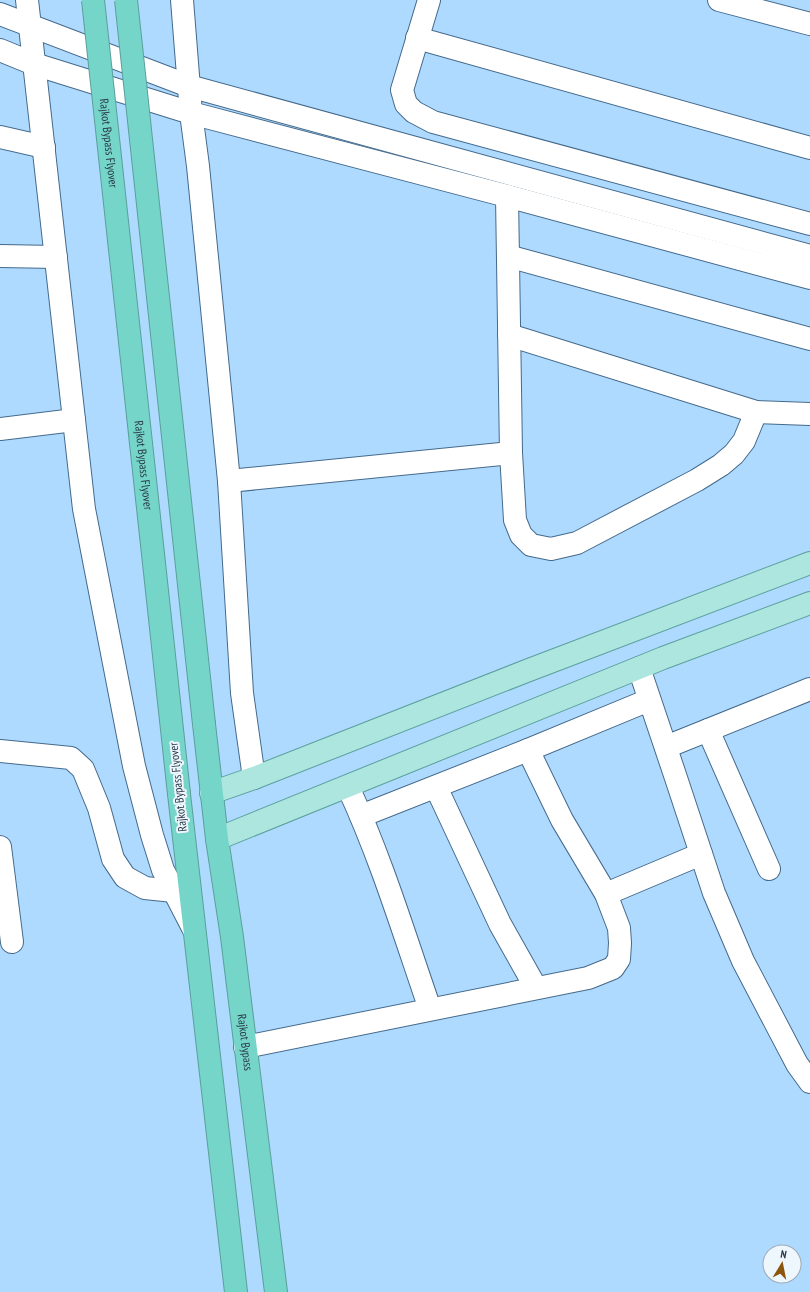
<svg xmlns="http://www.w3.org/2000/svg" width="810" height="1292" font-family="'PT Sans Narrow',sans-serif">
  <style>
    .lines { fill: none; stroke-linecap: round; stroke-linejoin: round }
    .minor-casing { stroke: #446a8b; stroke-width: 24 }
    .major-casing { stroke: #5a9f9c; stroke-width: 24 }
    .highway-casing { stroke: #5a9f9c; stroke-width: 24 }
    .minor { stroke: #fff; stroke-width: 22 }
    .major { stroke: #ace6df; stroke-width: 22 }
    .highway { stroke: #75d5c9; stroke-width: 22 }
    .highway-bridge-casing { stroke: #5a9f9c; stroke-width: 24; stroke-linecap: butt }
    .highway-bridge { stroke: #75d5c9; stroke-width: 22 }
    .labels { text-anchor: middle; stroke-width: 4; stroke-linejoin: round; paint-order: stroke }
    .street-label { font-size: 12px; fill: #293a48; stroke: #eef6fe }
  </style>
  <rect width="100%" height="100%" fill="#afdaff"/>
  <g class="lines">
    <defs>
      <g id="minor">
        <path d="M27 0 84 509 134 766 152 835 163 870 194 930"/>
        <path d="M182 0 191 113 198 166 229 481 242 693 254 778"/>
        <path d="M429 0 402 90 406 104 414 112 433 122 810 224"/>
        <path d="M719 0 810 24"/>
        <path d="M0 14 189 86 810 256"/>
        <path d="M417 38 810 148"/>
        <path d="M0 50 34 64 191 113 507 196 810 278"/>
        <path d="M0 137 44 147"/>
        <path d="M507 196 511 453 515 520 521 535 531 545 551 549 577 543 697 480 721 465 734 454 744 441 756 412"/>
        <path d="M0 256 56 257"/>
        <path d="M508 256 810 339"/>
        <path d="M509 335 756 412 810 414"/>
        <path d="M0 429 74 420"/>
        <path d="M229 481 511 453"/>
        <path d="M639 668 676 778 714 893 743 961 797 1064 810 1082"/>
        <path d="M708 730 769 869"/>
        <path d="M666 747 810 689"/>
        <path d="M0 751 71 758 83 769 99 808 113 859 125 877 145 888 174 891"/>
        <path d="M348 787C381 858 404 934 430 1009"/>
        <path d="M436 787 500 924 536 988"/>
        <path d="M361 816 528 750 649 700"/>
        <path d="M0 847 12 942"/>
        <path d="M606 894 701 854"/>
        <path d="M245 1047 588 978 613 968 619 959 620 943 619 928 606 894 562 820 528 750"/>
      </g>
      <g id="major">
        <path d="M211 793 254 778 529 670 810 563"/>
        <path d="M217 839 663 658 810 603"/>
      </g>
      <g id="highway">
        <path id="s1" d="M204 724 217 839 232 937 276 1292"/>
        <path d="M179 794 236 1292"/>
      </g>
    </defs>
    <!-- minor casing -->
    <use href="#minor" class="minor-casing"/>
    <!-- major casing -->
    <use href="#major" class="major-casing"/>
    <!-- highway casing -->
    <use href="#highway" class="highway-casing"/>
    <!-- minor -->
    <use href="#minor" class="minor"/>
    <!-- major -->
    <use href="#major" class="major"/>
    <!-- highway -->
    <use href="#highway" class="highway"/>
    <defs>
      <g id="highway-bridge">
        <path id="s2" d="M93 0 179 794"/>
        <path d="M126 0 204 724"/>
      </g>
    </defs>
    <!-- highway-bridge casing -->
    <use href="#highway-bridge" class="highway-bridge-casing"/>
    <!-- highway-bridge -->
    <use href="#highway-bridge" class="highway-bridge"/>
  </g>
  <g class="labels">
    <!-- street labels -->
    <g class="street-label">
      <text dy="4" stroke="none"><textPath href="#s2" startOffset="144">Rajkot Bypass Flyover</textPath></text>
      <text dy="4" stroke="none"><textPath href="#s2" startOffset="468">Rajkot Bypass Flyover</textPath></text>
      <text transform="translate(178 787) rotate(-96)" y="4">Rajkot Bypass Flyover</text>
      <text dy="4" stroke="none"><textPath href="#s1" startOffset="321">Rajkot Bypass</textPath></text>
    </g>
  </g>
  <!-- north arrow -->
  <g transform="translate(782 1264) rotate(10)"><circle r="19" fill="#eef6fe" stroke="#9fabb5"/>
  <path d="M0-3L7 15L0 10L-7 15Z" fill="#8e550d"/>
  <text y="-6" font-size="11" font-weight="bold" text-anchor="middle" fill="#293a48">N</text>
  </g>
</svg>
